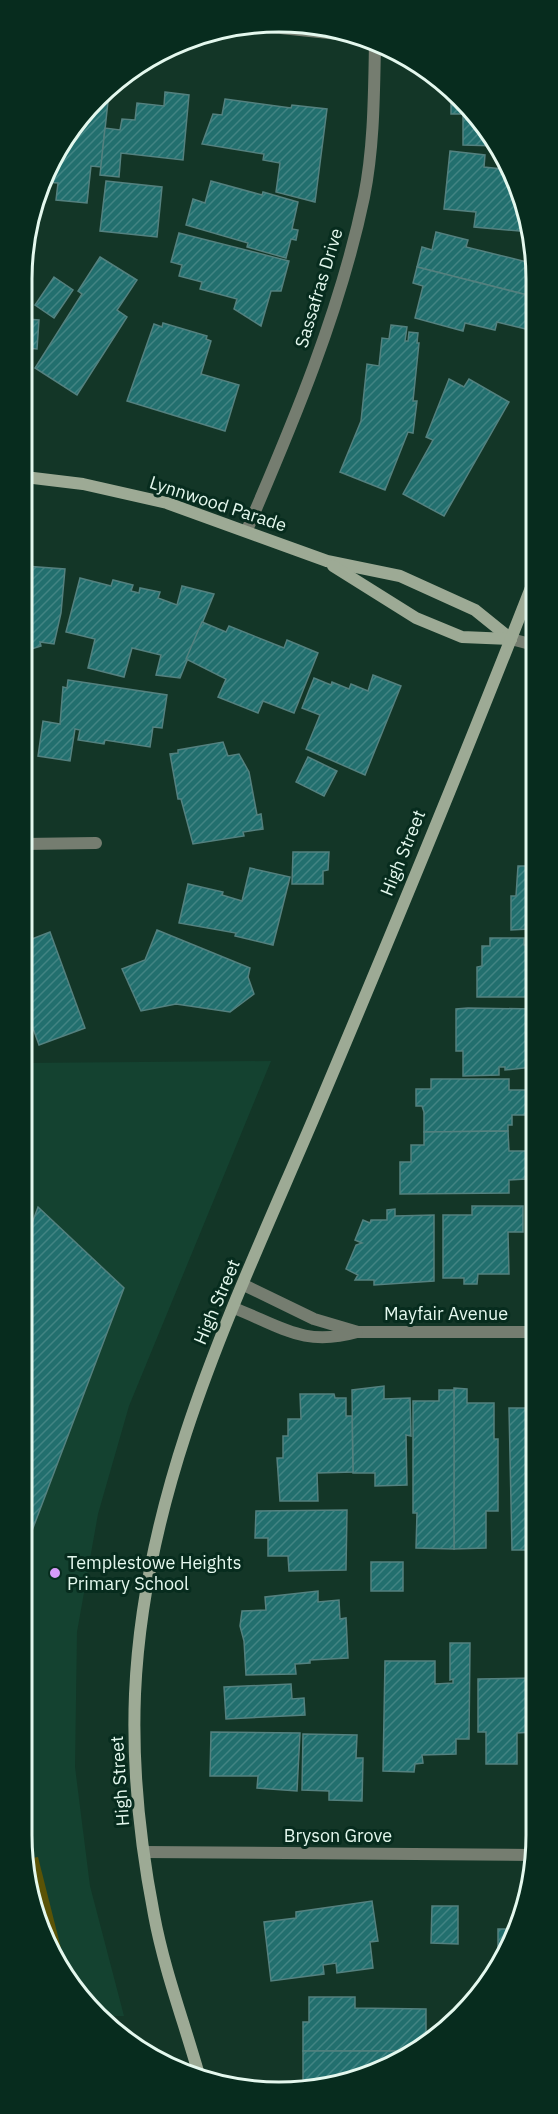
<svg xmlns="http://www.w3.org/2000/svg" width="558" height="2114" font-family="'IBM Plex Sans',sans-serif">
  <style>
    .built { fill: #144230 }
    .park { fill: #5a5306 }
    .building { fill: url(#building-hatch); stroke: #54817f; stroke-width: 1.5 }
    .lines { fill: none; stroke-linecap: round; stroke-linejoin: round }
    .street { stroke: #757d70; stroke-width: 12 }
    .secondary { stroke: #9daa95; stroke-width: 12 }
    .poi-dot { fill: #d79bf9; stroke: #072c1e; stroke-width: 2 }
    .labels { text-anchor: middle; stroke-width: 6; stroke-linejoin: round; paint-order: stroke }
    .street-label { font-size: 18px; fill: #e4f8ee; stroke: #072c1e }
    .poi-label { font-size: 18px; fill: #e4f8ee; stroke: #072c1e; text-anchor: start }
    .rim { fill: none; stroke: #e4f8ee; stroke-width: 3 }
  </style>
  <defs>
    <pattern id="building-hatch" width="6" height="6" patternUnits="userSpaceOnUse" patternTransform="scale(1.5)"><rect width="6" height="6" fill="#226f6e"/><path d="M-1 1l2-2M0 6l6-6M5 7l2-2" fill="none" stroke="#428483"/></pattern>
  </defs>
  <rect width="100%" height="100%" fill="#133627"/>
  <!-- built -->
  <path class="built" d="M271 1061 129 1406 98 1514 77 1632 75 1767 90 1886 124 2016H100L85 2005 41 1933 21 1835 23 1063Z"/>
  <!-- park -->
  <path class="park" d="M38 1857 67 1972 41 1933 26 1859Z"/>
  <!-- building -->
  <g class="building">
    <path d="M451 89 462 97 497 146 463 145V114H451Z"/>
    <path d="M109 92 101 167 91 166 87 203 56 200 58 183 45 182 64 136Z"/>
    <path d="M165 92 189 95 183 160 121 153 119 177 100 175 105 128 120 130 122 119 135 120 137 103 164 106Z"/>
    <path d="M225 99 291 108 292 105 327 109 315 202 276 192 280 163 263 160 264 154 202 144 213 114 222 115Z"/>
    <path d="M450 151 485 155 484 167 512 170 531 232 474 227 476 212 444 209Z"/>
    <path d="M106 181 162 187 157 237 100 231Z"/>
    <path d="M211 181 262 195 263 192 298 202 292 229 298 230 296 240 291 239 286 258 247 247 248 243 186 225 193 199 205 203Z"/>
    <path d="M436 232 468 240 466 247 535 264V297L417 267 422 247 432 250Z"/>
    <path d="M179 233 289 261 281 291H271L261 326 234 309 237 299 200 289 202 282 179 276 182 265 171 262Z"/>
    <path d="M100 257 137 280 117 310 127 317 77 395 35 368 82 294 78 291Z"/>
    <path d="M417 267 535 297 534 331 497 322 495 330 465 323 463 331 415 318 423 286 413 283Z"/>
    <path d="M54 277 73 290 54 318 35 305Z"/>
    <path d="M26 319 39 320 37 349 26 348Z"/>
    <path d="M163 323 207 336 206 339 211 341 201 374 239 385 225 431 127 401 154 324 162 327Z"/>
    <path d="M391 325 407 327 405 341H408L409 332 418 333 417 343H419L413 401H417L413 433 408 432 385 490 340 472 361 421 367 364 379 366 382 338 389 339Z"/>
    <path d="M449 379 464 387 469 379 509 402 444 516 403 494 433 440 426 437Z"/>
    <path d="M25 566 65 569 61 613 54 644 40 642 41 646 25 651Z"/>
    <path d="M80 578 111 586 113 580 133 585 131 591 139 593 140 588 160 592 158 598 177 605 182 586 214 594 180 678 156 675 161 655 132 648 124 677 88 668 95 639 66 632Z"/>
    <path d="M202 622 226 632 229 626 284 648 287 640 318 653 294 713 263 701 258 713 218 697 226 679 186 659Z"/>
    <path d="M373 675 401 686 365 775 306 749 320 715 302 708 314 678 331 685 332 682 349 689 351 684 368 691Z"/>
    <path d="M25 679 28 783H24Z"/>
    <path d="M68 680 167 695 162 728 153 727 150 747 105 740 104 744 78 740 80 730 75 729 70 761 38 756 43 721 60 724 63 687 67 688Z"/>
    <path d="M223 742 228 756 239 754 249 772 257 815 261 814 263 829 243 832 244 836 193 844 181 799H178L170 754 178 753V750Z"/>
    <path d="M308 757 337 771 324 796 296 782Z"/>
    <path d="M293 852H329L328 870 323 871V884H292Z"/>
    <path d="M518 866H534V933H529V929L511 930V896H516Z"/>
    <path d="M250 868 290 877 273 945 235 936 236 933 179 923 188 884 223 892 222 895 242 901Z"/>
    <path d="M157 930 250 968 248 977 254 994 230 1012 176 1004 141 1011 122 969 145 960Z"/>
    <path d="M50 932 85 1028 39 1045 24 1003V942Z"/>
    <path d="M490 938H524V945H534V997H477V967L482 966V946H490Z"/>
    <path d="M468 1008 534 1009 533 1067 505 1070V1067H499V1075L463 1076V1051H456V1009Z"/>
    <path d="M431 1079H509V1090H526V1115H512V1125H508V1131L424 1132V1112L422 1106H416V1089H431Z"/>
    <path d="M508 1131 509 1151H526V1179L509 1180V1193L400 1194V1162H411V1145H424V1132Z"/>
    <path d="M472 1206H523V1232H508L509 1274H478L477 1284H464V1278H443V1215H472Z"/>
    <path d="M38 1207 124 1288 22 1557 23 1248Z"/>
    <path d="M395 1209V1216L434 1215V1281L374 1285V1280H355L358 1275 346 1269 356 1245 362 1243 355 1240 363 1220 370 1223 371 1220H387V1210Z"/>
    <path d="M384 1386V1399L410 1398 411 1436 406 1435 407 1485 375 1486V1473H353L352 1390Z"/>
    <path d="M454 1388 467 1389V1403H494V1439H498V1511H486V1548L454 1549Z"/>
    <path d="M439 1390H454V1549L416 1548 417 1513H413V1401H439Z"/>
    <path d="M300 1394H334L335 1398H346V1416H352L353 1472 317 1473 318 1501H280L277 1458H283V1436H288V1419H301Z"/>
    <path d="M509 1408H533V1550H512Z"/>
    <path d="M347 1510 346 1570 289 1571 288 1556H268V1538H255L256 1511Z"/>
    <rect x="371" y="1562" width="32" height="29"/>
    <path d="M318 1591V1602L339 1600 340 1619 346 1618 348 1658 310 1660V1663L295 1664 296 1674 246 1675 244 1641 240 1626 242 1611 266 1610 265 1597Z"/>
    <path d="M450 1643H470L469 1739H456V1754L422 1755 423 1763 415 1764 414 1772 383 1771 385 1661H435V1684L453 1683V1679L450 1680Z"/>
    <path d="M532 1678V1732L517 1733V1764H486V1732H478V1679Z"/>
    <path d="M291 1684 292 1699 304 1698 305 1715 226 1719 224 1687Z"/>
    <path d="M211 1732 300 1733 297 1791 257 1788 258 1776H210Z"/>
    <path d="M303 1734 357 1735 356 1758H363L362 1801 329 1800V1791L302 1790Z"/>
    <path d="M372 1901 378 1941 370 1942 373 1968 337 1973 336 1963 323 1965 324 1974 271 1981 264 1922 296 1918V1912Z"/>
    <path d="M432 1906H458V1944L431 1943Z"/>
    <path d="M498 1929H516L503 1963H498Z"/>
    <path d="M309 1997H355V2008L426 2009V2045L412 2051H303V2022H309Z"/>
    <path d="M303 2051H412L346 2084 309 2088V2080H303Z"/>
  </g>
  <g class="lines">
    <!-- street -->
    <g class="street">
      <path d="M262 26 357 36"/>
      <path d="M247 530C293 423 340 312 364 197 374 147 374 94 375 43"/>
      <path d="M511 639 534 645"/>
      <path d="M24 844 96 843"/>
      <path d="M244 1285 314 1319 358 1332H533"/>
      <path d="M234 1308C282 1327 304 1347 357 1332"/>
      <path d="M144 1852 532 1855"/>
    </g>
    <!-- secondary -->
    <g class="secondary">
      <path d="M25 477 83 484 167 503 327 561 400 576 475 610 511 639"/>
      <path d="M333 566 416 618 462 637 511 639"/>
      <path d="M199 2075C184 2022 164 1969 154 1915 140 1843 132 1768 135 1694 144 1483 237 1299 318 1108 392 933 465 757 534 580"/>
    </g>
  </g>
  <!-- markers -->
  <circle class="poi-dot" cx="55" cy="1573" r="6"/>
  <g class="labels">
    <!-- street labels -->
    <g class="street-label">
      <text transform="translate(319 288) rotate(-73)" y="6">Sassafras Drive</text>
      <text transform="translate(218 504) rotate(18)" y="6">Lynnwood Parade</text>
      <text transform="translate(403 853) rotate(-68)" y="6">High Street</text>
      <text transform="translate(217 1302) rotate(-67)" y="6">High Street</text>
      <text x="446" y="1320">Mayfair Avenue</text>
      <text transform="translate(120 1781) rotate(-94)" y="6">High Street</text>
      <text x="338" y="1842">Bryson Grove</text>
    </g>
    <!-- poi labels -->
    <g class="poi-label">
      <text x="67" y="1569">Templestowe Heights<tspan x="67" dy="21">Primary School</tspan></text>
    </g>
  </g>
  <!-- crop -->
  <path d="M0 0H558V2114H0ZM279 32H279A247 247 0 0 1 526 279V1835A247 247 0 0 1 279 2082H279A247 247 0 0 1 32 1835V279A247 247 0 0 1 279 32Z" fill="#072c1e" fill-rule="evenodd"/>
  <path class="rim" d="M279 32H279A247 247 0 0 1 526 279V1835A247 247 0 0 1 279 2082H279A247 247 0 0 1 32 1835V279A247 247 0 0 1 279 32Z"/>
</svg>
